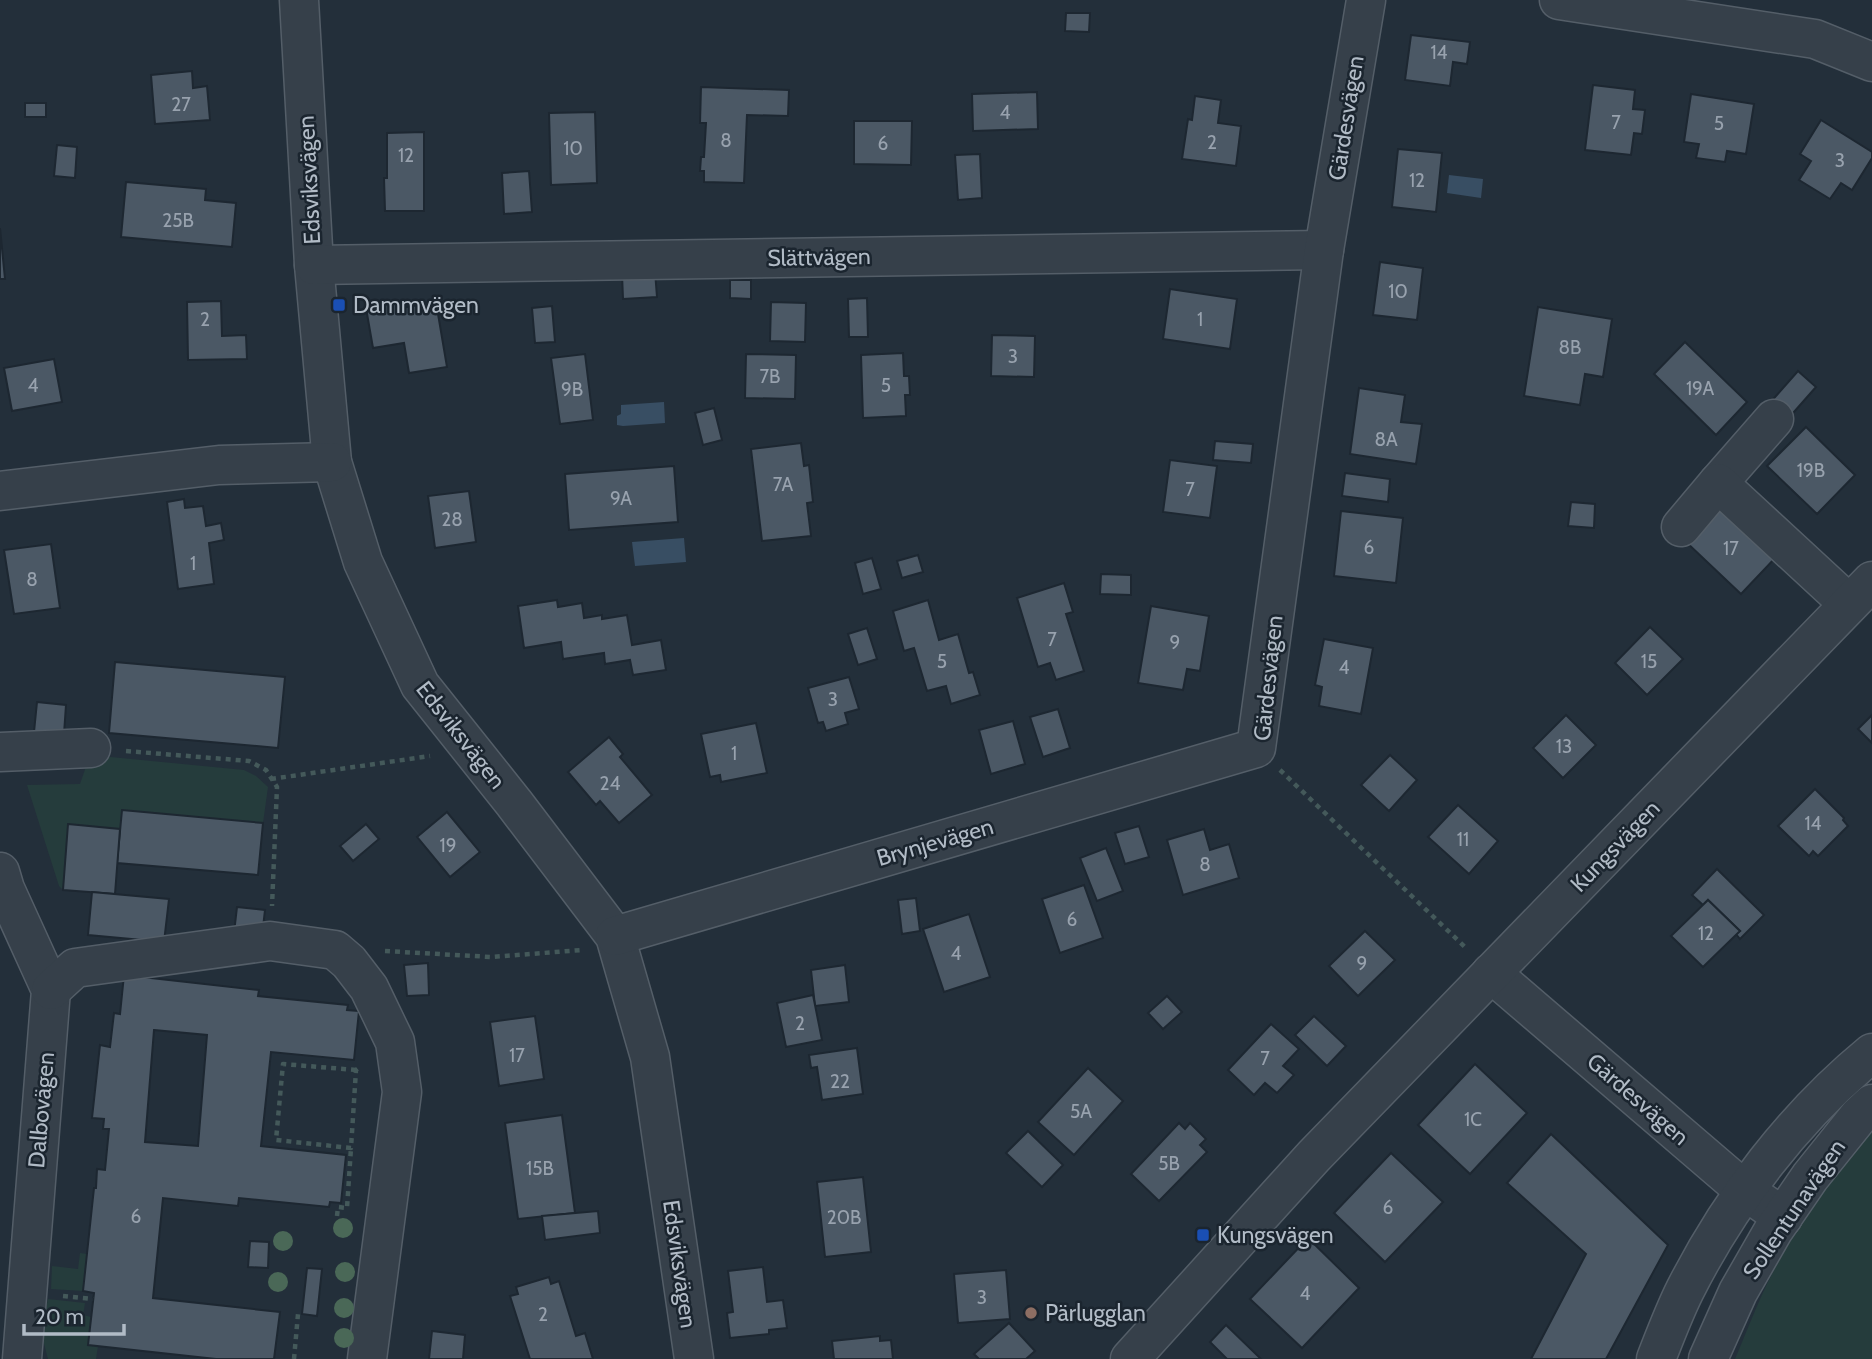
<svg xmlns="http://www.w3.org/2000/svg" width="1872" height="1359" font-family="Cabin,sans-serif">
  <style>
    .green { fill: #253c3c }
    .water { fill: #384e63 }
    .building { fill: #4b5865; stroke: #1d2731; stroke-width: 2; fill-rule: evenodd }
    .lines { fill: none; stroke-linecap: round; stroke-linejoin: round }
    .minor-casing { stroke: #545e68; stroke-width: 41 }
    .path { stroke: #44595a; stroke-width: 4.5; stroke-dasharray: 5 5; stroke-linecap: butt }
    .minor { stroke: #36404a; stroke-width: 38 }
    .tree { fill: #4a6857 }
    .transit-dot { fill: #1a4fb4; stroke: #1b252f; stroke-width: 2.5 }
    .education-dot { fill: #8d6e63; stroke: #1b252f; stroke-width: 2.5 }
    .labels { text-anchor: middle; stroke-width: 5; stroke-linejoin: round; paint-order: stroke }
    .number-label { font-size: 19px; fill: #98a2ae }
    .street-label { font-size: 23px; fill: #b1bbc6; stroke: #1b252f }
    .poi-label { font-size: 23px; fill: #b1bbc6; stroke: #1b252f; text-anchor: start }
  </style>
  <rect width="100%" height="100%" fill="#232f3a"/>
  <!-- green -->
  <g class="green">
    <path d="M90 755 244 770 256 776 268 787 263 823 122 810 120 829 68 825 63 890 59 886 27 785 80 784Z"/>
    <path d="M1872 1132V1359H1735C1747 1331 1758 1301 1772 1274 1799 1222 1831 1173 1872 1132Z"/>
    <path d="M80 1253 87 1254 83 1291 51 1289 52 1266 78 1269Z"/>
    <path d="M48 1299 85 1303 83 1315 91 1317 89 1345 98 1346 96 1359H48L41 1332Z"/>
  </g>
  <!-- water -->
  <g class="water">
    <path d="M1449 175 1483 179 1481 198 1447 193Z"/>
    <path d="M664 402 665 423 623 426 617 425V416L621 414V405Z"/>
    <path d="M684 538 686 562 635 566 632 542Z"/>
  </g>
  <!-- building -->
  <g class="building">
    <path d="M1066 13H1090L1089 32 1065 31Z"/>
    <path d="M1411 35 1470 42 1467 64 1453 62 1450 86 1405 80Z"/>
    <path d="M192 71 193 88 207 86 210 120 155 124 151 75Z"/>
    <path d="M1593 85 1635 90 1633 109 1645 110 1642 134 1634 133 1631 155 1585 150Z"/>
    <path d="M701 87 789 90 788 116 747 115 744 183 704 182V171H700L701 157H704L706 123H700Z"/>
    <path d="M1037 92 1038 129 973 131 972 94Z"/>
    <path d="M1691 94 1754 104 1746 154 1727 151 1725 162 1696 158 1699 144 1684 142Z"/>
    <path d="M1195 96 1221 100 1218 123 1241 126 1236 166 1182 159 1188 119 1192 120Z"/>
    <rect x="25" y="103" width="21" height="14"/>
    <path d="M595 112 597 183 551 185 549 113Z"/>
    <path d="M1821 120 1872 152V158L1852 190 1841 183 1830 199 1799 180 1811 161 1800 154Z"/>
    <path d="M854 121H912L911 165 854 164Z"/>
    <path d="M424 132V211H385L384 178H387V133Z"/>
    <path d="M57 145 77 147 75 178 54 176Z"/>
    <path d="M1398 149 1442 153 1436 212 1392 207Z"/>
    <path d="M980 154 982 198 958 200 955 155Z"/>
    <path d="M529 171 532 212 504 214 502 173Z"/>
    <path d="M126 182 206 189 205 200 236 203 232 247 121 237Z"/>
    <path d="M0 228 5 279H0Z"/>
    <path d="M1380 262 1423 268 1417 320 1373 315Z"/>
    <path d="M655 271 657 297 623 299 622 274Z"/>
    <path d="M730 280H751V299L730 298Z"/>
    <path d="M1170 289 1237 299 1230 349 1163 339Z"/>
    <path d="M867 298 868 337H849L848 299Z"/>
    <path d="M221 301 222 336 246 335 247 359 188 360 187 302Z"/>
    <path d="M400 302 401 308 436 302 447 367 409 373 404 343 373 348 366 308Z"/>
    <path d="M771 302 806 303 805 342 770 341Z"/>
    <path d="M552 306 555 342 535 343 532 308Z"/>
    <path d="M1538 307 1612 319 1603 377 1585 374 1580 405 1524 396Z"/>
    <path d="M992 335 1035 336 1034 377 991 376Z"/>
    <path d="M1685 342 1747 402 1716 435 1654 374Z"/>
    <path d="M903 353 904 376H909L910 395H905L906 416 863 418 861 355Z"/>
    <path d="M585 354 593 420 560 424 551 358Z"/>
    <path d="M746 354 796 355 795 399 745 398Z"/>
    <path d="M54 359 62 402 12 411 4 368Z"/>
    <path d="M1798 371 1816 387 1786 421 1768 405Z"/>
    <path d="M1359 388 1405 395 1401 422 1422 424 1416 464 1350 454Z"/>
    <path d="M714 408 722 440 703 445 695 413Z"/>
    <path d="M1806 427 1855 475 1817 514 1767 466Z"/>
    <path d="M1215 441 1253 444 1251 463 1213 460Z"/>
    <path d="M801 443 804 466 809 465 813 502 807 503 811 536 762 541 751 449Z"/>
    <path d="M1170 460 1217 466 1210 518 1163 512Z"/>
    <path d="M674 466 678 522 569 530 565 474Z"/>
    <path d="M1345 473 1390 479 1388 502 1342 496Z"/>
    <path d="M469 491 476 542 435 548 428 496Z"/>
    <path d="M184 499 185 508 203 506 206 526 221 523 224 540 209 543 214 584 178 589 167 502Z"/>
    <path d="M1571 502 1595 504 1594 528 1568 526Z"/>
    <path d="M1722 502 1778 555 1741 594 1685 541Z"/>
    <path d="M1341 511 1403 518 1396 583 1334 576Z"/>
    <path d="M51 544 60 608 14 614 4 550Z"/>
    <path d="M918 555 923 572 902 578 897 561Z"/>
    <path d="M872 558 881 589 863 594 855 563Z"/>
    <path d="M1101 574 1131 575V595L1100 594Z"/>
    <path d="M1064 583 1073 612 1066 614 1084 671 1056 680 1050 663 1038 667 1017 598Z"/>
    <path d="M557 600 558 607 582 603 584 618 602 615V619L627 615 632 645 661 640 666 670 633 675 630 660 605 664 604 653 563 659 561 642 524 648 518 606Z"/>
    <path d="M928 600 939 640 958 634 969 673 973 672 980 695 951 704 946 686 927 691 914 648 904 651 893 611Z"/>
    <path d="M1151 606 1209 616 1200 671 1187 669 1183 690 1138 683Z"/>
    <path d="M1650 627 1683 659 1647 695 1615 663Z"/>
    <path d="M867 628 877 659 858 665 848 634Z"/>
    <path d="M1324 639 1373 648 1361 714 1319 706 1322 687 1315 685Z"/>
    <path d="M115 662 285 677 278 748 109 733Z"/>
    <path d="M849 677 859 709 845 713 848 724 826 731 823 722 818 723 808 688Z"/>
    <path d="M37 702 66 705 64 734 34 732Z"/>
    <path d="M1058 709 1070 748 1043 757 1030 717Z"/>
    <path d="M1566 715 1596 745 1563 778 1533 748Z"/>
    <path d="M1872 715V743L1858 729Z"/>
    <path d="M1013 721 1025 764 991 774 979 730Z"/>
    <path d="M756 723 767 773 721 782 720 775 710 777 701 734Z"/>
    <path d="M609 737 623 754 620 757 652 795 619 823 600 801 596 805 568 772Z"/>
    <path d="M1390 755 1417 780 1389 811 1361 785Z"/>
    <path d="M1815 789 1844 818 1843 820 1848 826 1818 856 1813 851 1809 856 1778 826Z"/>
    <path d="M1458 805 1498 841 1469 874 1428 837Z"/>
    <path d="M122 810 263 823 258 875 117 863Z"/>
    <path d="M447 812 480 852 450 877 417 837Z"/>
    <path d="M68 824 120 829 115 894 63 890Z"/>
    <path d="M366 824 379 839 353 861 340 846Z"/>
    <path d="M1139 826 1149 857 1125 864 1115 833Z"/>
    <path d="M1204 829 1210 850 1229 844 1239 878 1183 895 1167 840Z"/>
    <path d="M1106 848 1123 891 1097 901 1080 858Z"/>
    <path d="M1717 869 1764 915 1740 939 1736 934 1740 931 1708 900 1703 905 1692 895Z"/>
    <path d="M1084 885 1103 938 1060 953 1042 899Z"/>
    <path d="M92 892 169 899 164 942 88 935Z"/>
    <path d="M916 898 920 931 902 934 898 900Z"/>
    <path d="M1708 900 1740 931 1703 967 1671 936Z"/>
    <path d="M237 907 265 910 262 936 234 933Z"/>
    <path d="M969 914 990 977 944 992 923 929Z"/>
    <path d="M1365 931 1395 960 1358 996 1329 966Z"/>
    <path d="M428 963 429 995 407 996 404 965Z"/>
    <path d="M845 965 849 1002 815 1006 811 970Z"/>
    <path d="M124 975 259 990 258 996 348 1005 347 1010 359 1011 354 1060 271 1052 261 1146 346 1155 341 1203 330 1202 329 1207 239 1198 238 1206 163 1198 153 1298 280 1312 274 1359H216L88 1345 94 1293 83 1291 94 1188H96L97 1169 105 1170 109 1129H103L104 1119 92 1118 100 1045 110 1047 114 1013 120 1014ZM154 1030 207 1035 198 1146 145 1142Z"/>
    <path d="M813 995 822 1040 786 1047 777 1003Z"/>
    <path d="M1167 996 1182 1012 1163 1029 1148 1013Z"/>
    <path d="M535 1016 544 1079 499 1086 490 1022Z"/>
    <path d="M1314 1016 1346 1046 1327 1066 1295 1035Z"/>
    <path d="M1271 1024 1299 1049 1283 1066 1294 1075 1277 1093 1265 1083 1254 1095 1228 1070Z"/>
    <path d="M857 1048 863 1094 822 1100 817 1067 811 1068 809 1055Z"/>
    <path d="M1475 1064 1527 1113 1470 1174 1418 1125Z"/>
    <path d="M1088 1068 1123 1101 1074 1155 1038 1122Z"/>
    <path d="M562 1115 575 1213 518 1219 505 1123Z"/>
    <path d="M1179 1123 1185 1129 1190 1123 1206 1139 1200 1145 1207 1152 1159 1201 1131 1174Z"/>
    <path d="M1028 1131 1063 1165 1042 1187 1006 1153Z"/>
    <path d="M1551 1134 1668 1245 1606 1359H1531L1586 1254 1507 1183Z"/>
    <path d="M1391 1153 1443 1202 1385 1262 1334 1213Z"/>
    <path d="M863 1177 871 1252 825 1257 817 1182Z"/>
    <path d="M598 1211 600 1233 545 1240 542 1216Z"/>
    <path d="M1308 1238 1359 1288 1302 1348 1250 1299Z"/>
    <path d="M250 1241 269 1242 268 1268 248 1267Z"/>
    <path d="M763 1267 767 1302 783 1300 787 1328 769 1330V1334L730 1338 727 1313 733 1312 728 1271Z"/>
    <path d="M307 1268 322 1269 317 1316 302 1314Z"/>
    <path d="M1006 1270 1010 1319 958 1323 954 1274Z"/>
    <path d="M549 1277 551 1284 559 1281 576 1336 585 1333 593 1359H530L510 1296 518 1294 516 1287Z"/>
    <path d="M1009 1323 1035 1351 1026 1359H979L974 1354Z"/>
    <path d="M1226 1325 1261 1359H1227L1210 1342Z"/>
    <path d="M432 1331 465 1335 463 1359H429Z"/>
    <path d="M880 1336V1341L891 1340 893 1359H834L832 1341Z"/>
  </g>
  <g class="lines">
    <defs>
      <g id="minor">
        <path d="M299 0 314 265 332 462 363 562 420 685 514 803 615 936 650 1057 694 1359"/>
        <path d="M1559 0 1815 39 1872 62"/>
        <path d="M314 265 1324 250"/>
        <path d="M1718 483 1774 419"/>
        <path d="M0 491 219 465 332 462"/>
        <path d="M1681 527 1718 483 1849 604"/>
        <path d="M0 752 91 748"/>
        <path d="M0 872 5 889 51 990 22 1359"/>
        <path d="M615 936 1256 748 1324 250 1366 0"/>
        <path d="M1491 973 1744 1190 1783 1217"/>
        <path d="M51 990 75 968 270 941 335 950 349 962 369 988 395 1042 402 1092 367 1359"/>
        <path d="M1130 1359 1314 1156 1872 581"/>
        <path d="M1656 1359C1665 1336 1674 1312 1685 1290 1730 1201 1794 1117 1872 1053"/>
        <path d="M1708 1359 1738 1292 1773 1231 1810 1177 1859 1116 1872 1104"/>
      </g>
    </defs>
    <!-- minor casing -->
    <use href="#minor" class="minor-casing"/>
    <!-- path -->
    <g class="path">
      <path d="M126 751 249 761 266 770 277 787 272 906"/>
      <path d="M1280 770 1466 948"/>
      <path d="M271 779 430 756"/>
      <path d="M385 951 491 957 582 950"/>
      <path d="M356 1070 283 1064 276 1140 351 1148 356 1070 361 1066"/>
      <path d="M337 1216 338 1207 347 1208 351 1148"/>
      <path d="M63 1296 93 1299"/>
      <path d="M294 1359 298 1314"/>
    </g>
    <!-- minor -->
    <use href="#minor" class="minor"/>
  </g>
  <!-- trees -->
  <g class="tree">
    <circle cx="343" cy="1228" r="10"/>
    <circle cx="283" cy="1241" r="10"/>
    <circle cx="345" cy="1272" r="10"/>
    <circle cx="278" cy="1282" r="10"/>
    <circle cx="344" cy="1308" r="10"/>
    <circle cx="344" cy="1338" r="10"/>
  </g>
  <!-- markers -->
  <g class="transit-dot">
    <rect x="332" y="298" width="14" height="14" rx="3.5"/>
    <rect x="1196" y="1228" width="14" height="14" rx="3.5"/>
  </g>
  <circle class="education-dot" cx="1031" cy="1313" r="7"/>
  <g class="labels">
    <!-- number labels -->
    <g class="number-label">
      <text x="1439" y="59">14</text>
      <text x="181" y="111">27</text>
      <text x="1005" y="119">4</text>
      <text x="1616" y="129">7</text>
      <text x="1719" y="130">5</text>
      <text x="726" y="147">8</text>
      <text x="1212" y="149">2</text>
      <text x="883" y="150">6</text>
      <text x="573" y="155">10</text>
      <text x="406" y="162">12</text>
      <text x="1840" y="167">3</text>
      <text x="1417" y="187">12</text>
      <text x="178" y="227">25B</text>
      <text x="1398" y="298">10</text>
      <text x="205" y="326">2</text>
      <text x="1200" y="326">1</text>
      <text x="1570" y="354">8B</text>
      <text x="1013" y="363">3</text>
      <text x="770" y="383">7B</text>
      <text x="33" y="392">4</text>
      <text x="886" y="392">5</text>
      <text x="1700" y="395">19A</text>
      <text x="572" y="396">9B</text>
      <text x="1386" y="446">8A</text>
      <text x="1811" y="477">19B</text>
      <text x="783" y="491">7A</text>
      <text x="1190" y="496">7</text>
      <text x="621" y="505">9A</text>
      <text x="452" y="526">28</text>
      <text x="1369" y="554">6</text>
      <text x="1731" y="555">17</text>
      <text x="193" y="570">1</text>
      <text x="32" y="586">8</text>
      <text x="1052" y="646">7</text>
      <text x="1175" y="649">9</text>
      <text x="942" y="668">5</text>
      <text x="1649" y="668">15</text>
      <text x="1344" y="674">4</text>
      <text x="833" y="706">3</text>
      <text x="1564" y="753">13</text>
      <text x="734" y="760">1</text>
      <text x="610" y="790">24</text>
      <text x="1813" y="830">14</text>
      <text x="1463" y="846">11</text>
      <text x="448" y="852">19</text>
      <text x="1205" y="871">8</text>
      <text x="1072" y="926">6</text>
      <text x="1706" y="940">12</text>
      <text x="956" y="960">4</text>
      <text x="1362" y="970">9</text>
      <text x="800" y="1030">2</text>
      <text x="517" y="1062">17</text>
      <text x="1265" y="1065">7</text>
      <text x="840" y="1088">22</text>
      <text x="1081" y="1118">5A</text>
      <text x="1473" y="1126">1C</text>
      <text x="1169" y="1170">5B</text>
      <text x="540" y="1175">15B</text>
      <text x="1388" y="1214">6</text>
      <text x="136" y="1223">6</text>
      <text x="844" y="1224">20B</text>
      <text x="1305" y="1300">4</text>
      <text x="982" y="1304">3</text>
      <text x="543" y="1321">2</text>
    </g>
    <!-- street labels -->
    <g class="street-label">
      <text transform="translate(1346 118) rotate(-81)" y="8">Gärdesvägen</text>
      <text transform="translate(309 180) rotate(-93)" y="8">Edsviksvägen</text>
      <text transform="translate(819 257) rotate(-1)" y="8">Slättvägen</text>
      <text transform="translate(1268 678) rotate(-84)" y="8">Gärdesvägen</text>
      <text transform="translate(461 735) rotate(52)" y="8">Edsviksvägen</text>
      <text transform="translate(935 842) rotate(-16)" y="8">Brynjevägen</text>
      <text transform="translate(1615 846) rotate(-46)" y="8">Kungsvägen</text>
      <text transform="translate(1638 1099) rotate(41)" y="8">Gärdesvägen</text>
      <text transform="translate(41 1110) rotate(-85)" y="8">Dalbovägen</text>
      <text transform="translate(1794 1209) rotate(-56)" y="8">Sollentunavägen</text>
      <text transform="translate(680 1264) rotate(82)" y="8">Edsviksvägen</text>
    </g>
    <!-- poi labels -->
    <g class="poi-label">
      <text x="353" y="313">Dammvägen</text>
      <text x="1217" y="1243">Kungsvägen</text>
      <text x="1045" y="1321">Pärlugglan</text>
    </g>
  </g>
  <!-- scale -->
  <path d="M24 1324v10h100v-10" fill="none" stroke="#b1bbc6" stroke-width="3.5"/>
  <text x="35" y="1324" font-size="21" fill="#b1bbc6" stroke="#1b252f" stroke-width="5" paint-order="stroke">20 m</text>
</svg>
